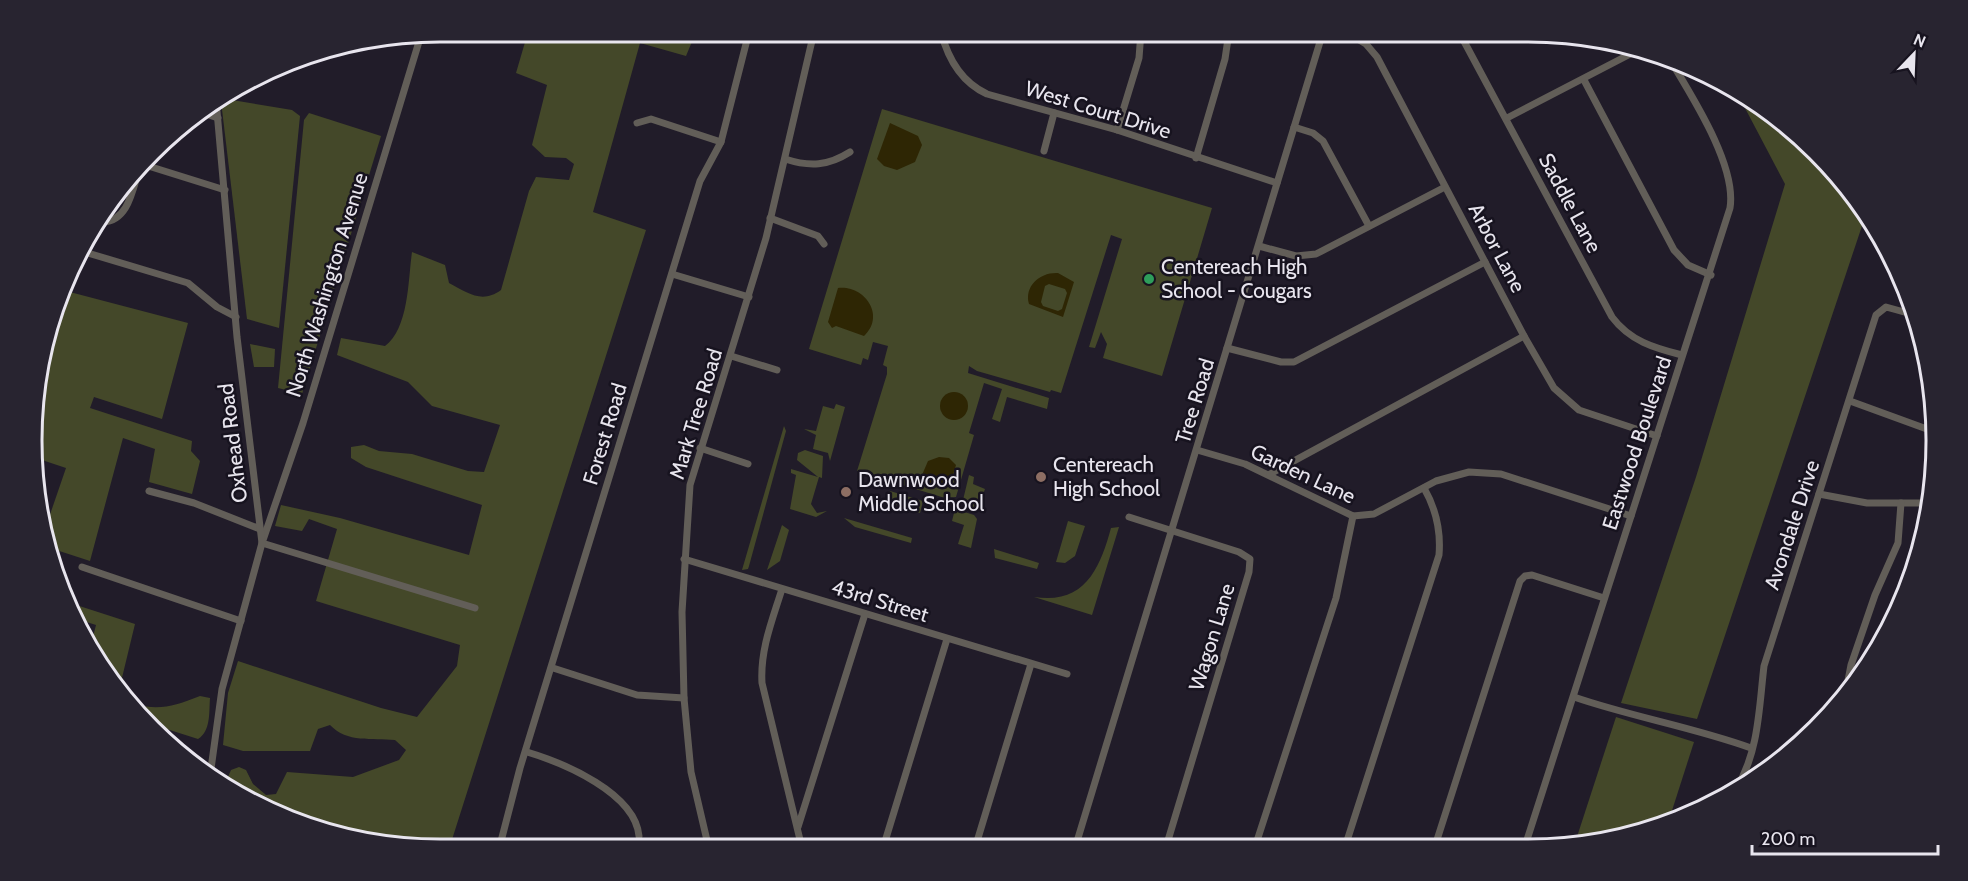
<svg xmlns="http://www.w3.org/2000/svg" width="1968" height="881" font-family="Cabin,sans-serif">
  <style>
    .green { fill: #444829 }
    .sand { fill: #2e2604; fill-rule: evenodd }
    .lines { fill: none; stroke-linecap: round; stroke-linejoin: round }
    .minor { stroke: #625e58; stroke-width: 7 }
    .leisure-dot { fill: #2e9e5b; stroke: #17131f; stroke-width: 2 }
    .education-dot { fill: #8d6e63; stroke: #17131f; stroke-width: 2 }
    .labels { text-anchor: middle; stroke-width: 5; stroke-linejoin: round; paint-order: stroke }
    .street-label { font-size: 21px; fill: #e8e5ee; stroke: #17131f }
    .poi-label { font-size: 21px; fill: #e8e5ee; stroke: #17131f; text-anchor: start }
    .rim { fill: none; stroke: #e8e5ee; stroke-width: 3 }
  </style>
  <rect width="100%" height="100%" fill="#211c29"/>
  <!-- green -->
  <g class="green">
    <path d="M528 32H563L578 37 581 32H696L686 56 640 43 593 212 646 230 449 849 309 828 236 795 224 786 231 770 239 767 246 770 253 784 266 795 276 794 287 772 353 777 399 760 406 750 395 740C372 738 347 743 330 725L318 729 310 751H243L223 745 228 693 238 661 381 708 417 717 457 666 460 645 316 601 337 529 309 519 302 531 275 526 281 505 340 518 469 555 482 505 366 467 351 458V447L364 445 379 451 412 454 468 471 484 472 500 425 432 406 408 382 337 355 341 338 385 346C409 328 408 280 412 252L445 265 449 283C468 293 482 304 501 290L529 191 536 177 569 180 574 164 566 158 545 157 532 145 547 85 516 73Z"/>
    <path d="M1735 89C1787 126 1832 160 1866 214L1697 719 1621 703 1696 477 1785 184Z"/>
    <path d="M226 99 292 110 300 116 279 328 247 319 221 101Z"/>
    <path d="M882 109 1212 208 1162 376 1103 358 1107 344 1101 332 1095 348 1089 347 1122 239 1111 235 1061 393 1051 390 1050 392 977 371 969 366 968 373 1049 398 1047 409 1007 397 1000 422 992 419 1002 389 984 383 969 433 974 435 956 497 945 498 857 471 887 374V367L883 365 888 346 873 342 868 360 863 358 861 365 809 349Z"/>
    <path d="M309 113 381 136 302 394 278 388 304 120Z"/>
    <path d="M66 291 188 323 162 419 94 397 90 408 192 441 191 451 200 461 192 494 149 482 155 449 123 438 90 561 47 547 44 532 66 468 36 458 39 361Z"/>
    <path d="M250 344 275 349 274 367H254Z"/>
    <path d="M836 404 845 407 830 461 828 453 813 449 816 435 804 429 816 431 823 406 834 409Z"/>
    <path d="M784 426 786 431 749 566 748 569 742 570Z"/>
    <path d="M805 450 823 456 822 478 819 477 811 504 817 513 827 511 816 517 790 509 796 475 791 473V469L818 477 797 460 798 453Z"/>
    <path d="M969 475 974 477 973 484 985 489 978 509 967 506 963 500Z"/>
    <path d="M890 491 923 501 920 513 887 502Z"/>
    <path d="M955 509 974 515 977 519 971 548 958 544 964 525 952 521Z"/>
    <path d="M844 518 912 538 911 543 855 527Z"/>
    <path d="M1068 521 1085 526 1075 556 1065 563 1056 562Z"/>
    <path d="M782 525 789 530 780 561 767 570Z"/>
    <path d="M1119 527 1092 615 1034 597C1085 605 1100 568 1111 528Z"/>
    <path d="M994 549 1039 563 1037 569 995 558Z"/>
    <path d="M67 602 135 624 120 686 90 649 96 625 74 618Z"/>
    <path d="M200 696 210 698C209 712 211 731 198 739L151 724 135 705C163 710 174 706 200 696Z"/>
    <path d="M1616 717 1694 742 1668 823 1574 846Z"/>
  </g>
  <!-- sand -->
  <g class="sand">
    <path d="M890 123 918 136 922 145 915 162 897 170 884 166 877 159Z"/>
    <path d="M1058 273 1074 282 1063 317 1029 304C1024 286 1040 272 1058 273ZM1049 284 1065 289 1067 293 1062 309 1058 311 1043 306 1041 302 1045 286Z"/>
    <path d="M838 288C865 285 886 316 864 336L836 326 832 328 828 322Z"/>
    <circle cx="954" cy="406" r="14"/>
    <path d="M939 457 949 458 956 465 951 482 946 489 928 482 922 475 928 461Z"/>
  </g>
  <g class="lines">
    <!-- minor -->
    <g class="minor">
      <path d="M941 32C948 59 961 82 987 94L1117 130 1277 183"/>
      <path d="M1346 32 1366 44 1377 57 1524 336 1554 388 1579 410 1657 436"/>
      <path d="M1459 32 1612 317C1630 341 1654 348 1682 355"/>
      <path d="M421 35 303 423 262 543 475 608"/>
      <path d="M1584 80 1674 250 1688 265 1711 275"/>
      <path d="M200 112 218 118"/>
      <path d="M1507 118 1638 50"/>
      <path d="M637 123 651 119 721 142"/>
      <path d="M1294 127 1313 133 1323 141 1369 226"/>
      <path d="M1117 130 1139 58 1141 32"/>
      <path d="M1044 151 1054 113"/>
      <path d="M1196 158 1225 59 1229 32"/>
      <path d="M785 159C810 167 828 166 850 152"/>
      <path d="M145 165 225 190"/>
      <path d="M770 218 818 236 824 244"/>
      <path d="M103 222C127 221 132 193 138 173"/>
      <path d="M1259 246 1296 256 1316 254 1445 187"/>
      <path d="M81 251 188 283 217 307 236 317"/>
      <path d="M672 274 749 297"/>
      <path d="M1227 348 1281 362H1294L1485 262"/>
      <path d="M731 356 777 370"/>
      <path d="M1850 401 1935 432"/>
      <path d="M700 448 748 464"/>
      <path d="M1197 450 1245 464 1353 516 1374 514 1436 481 1469 472 1501 474 1631 516"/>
      <path d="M1270 474 1524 336"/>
      <path d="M149 491 194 503 260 529"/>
      <path d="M1819 494 1867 503H1931"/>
      <path d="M1129 517 1239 552 1250 559 1249 572 1166 847"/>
      <path d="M684 559 1067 674"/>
      <path d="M82 567 241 621"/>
      <path d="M782 589C772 621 760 650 762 683L802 848"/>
      <path d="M553 668 637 695 684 698"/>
      <path d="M1845 696 1851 665 1875 595 1898 543 1901 503"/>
      <path d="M1574 697C1632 717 1693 727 1751 748"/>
      <path d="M527 752C564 763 635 793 639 836"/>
      <path d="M210 776 222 689 262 543 237 337 216 100"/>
      <path d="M1736 789C1759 752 1759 707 1764 666L1876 315 1886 307 1915 315"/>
      <path d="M798 827 865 614"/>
      <path d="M1435 846 1520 581 1525 576 1532 575 1604 598"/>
      <path d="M1525 846 1730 208C1737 165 1691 95 1669 58"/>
      <path d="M1255 847 1336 598 1353 516"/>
      <path d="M1345 847 1439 555C1441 531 1436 509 1424 488"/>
      <path d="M883 848 947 639"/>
      <path d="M975 848 1031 664"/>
      <path d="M1075 848 1323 32"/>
      <path d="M499 849 520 768 700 181 721 142 749 32"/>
      <path d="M709 849 691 772 684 698 682 612 690 485 766 238 814 32"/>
    </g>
  </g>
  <!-- markers -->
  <circle class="leisure-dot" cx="1149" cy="279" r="6"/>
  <g class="education-dot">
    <circle cx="1041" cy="477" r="6"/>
    <circle cx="846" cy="492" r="6"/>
  </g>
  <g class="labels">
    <!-- street labels -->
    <g class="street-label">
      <text transform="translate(1098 110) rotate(17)" y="7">West Court Drive</text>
      <text transform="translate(1570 203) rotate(62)" y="7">Saddle Lane</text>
      <text transform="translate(1497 248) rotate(62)" y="7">Arbor Lane</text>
      <text transform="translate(327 285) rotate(-73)" y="7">North Washington Avenue</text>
      <text transform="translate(1195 401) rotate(-73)" y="7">Tree Road</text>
      <text transform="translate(696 414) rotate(-73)" y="7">Mark Tree Road</text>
      <text transform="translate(605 434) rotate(-73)" y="7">Forest Road</text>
      <text transform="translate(233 443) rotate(-97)" y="7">Oxhead Road</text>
      <text transform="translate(1637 443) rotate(-72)" y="7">Eastwood Boulevard</text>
      <text transform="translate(1303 474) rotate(25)" y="7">Garden Lane</text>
      <text transform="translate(1792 525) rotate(-72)" y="7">Avondale Drive</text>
      <text transform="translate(880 601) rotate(17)" y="7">43rd Street</text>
      <text transform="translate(1212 637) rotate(-73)" y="7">Wagon Lane</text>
    </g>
    <!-- poi labels -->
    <g class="poi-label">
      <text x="1161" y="274">Centereach High<tspan x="1161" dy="24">School - Cougars</tspan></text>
      <text x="1053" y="472">Centereach<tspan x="1053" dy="24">High School</tspan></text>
      <text x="858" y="487">Dawnwood<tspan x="858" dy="24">Middle School</tspan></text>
    </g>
  </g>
  <!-- crop -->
  <path d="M0 0H1968V881H0ZM440 42H1528A398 398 0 0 1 1926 440V441A398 398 0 0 1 1528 839H440A398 398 0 0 1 42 441V440A398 398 0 0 1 440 42Z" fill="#282430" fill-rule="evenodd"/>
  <path class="rim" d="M440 42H1528A398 398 0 0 1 1926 440V441A398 398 0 0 1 1528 839H440A398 398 0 0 1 42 441V440A398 398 0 0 1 440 42Z"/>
  <!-- north arrow -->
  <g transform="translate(1914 54) rotate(23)" stroke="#17131f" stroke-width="4.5" paint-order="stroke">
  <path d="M0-4.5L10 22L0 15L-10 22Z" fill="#e8e5ee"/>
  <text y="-9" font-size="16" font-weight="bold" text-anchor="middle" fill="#e8e5ee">N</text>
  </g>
  <!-- scale -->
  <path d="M1752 845v9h186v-9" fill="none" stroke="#e8e5ee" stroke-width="3"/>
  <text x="1761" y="845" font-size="18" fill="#e8e5ee" stroke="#17131f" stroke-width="4.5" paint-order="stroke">200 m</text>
</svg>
